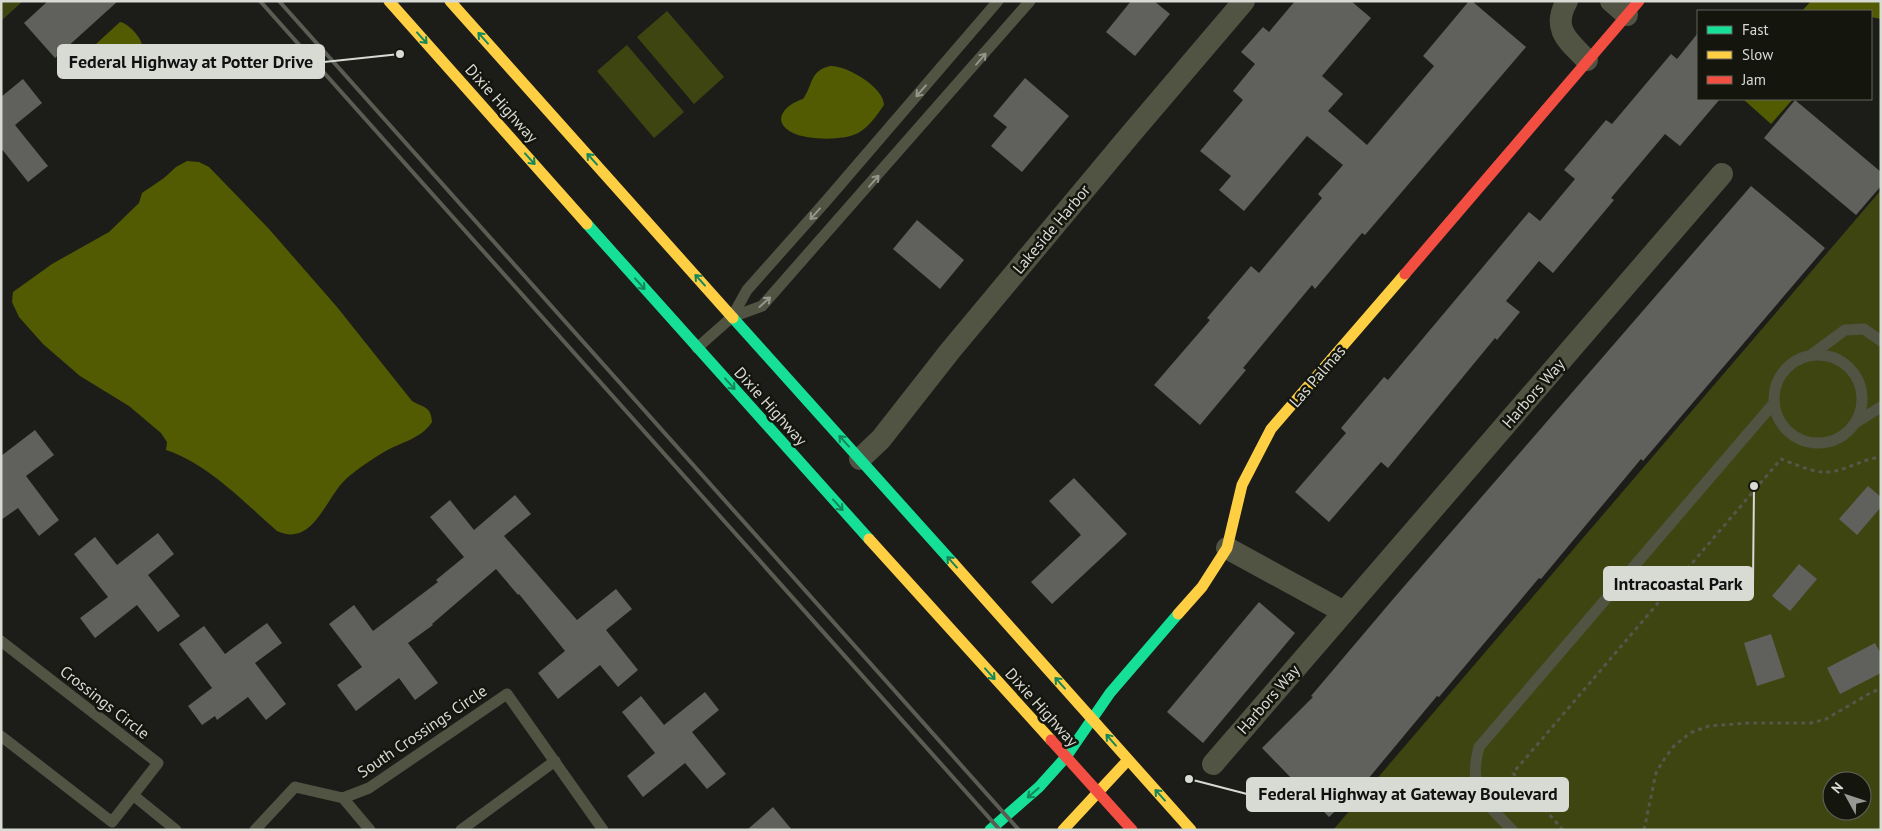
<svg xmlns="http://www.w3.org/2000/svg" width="1882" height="831" font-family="'PT Sans',sans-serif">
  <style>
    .green { fill: #3f4511; fill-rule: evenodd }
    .water { fill: #525b02 }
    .building { fill: #60615d }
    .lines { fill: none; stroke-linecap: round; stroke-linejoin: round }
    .path { stroke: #55574b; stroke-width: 3; stroke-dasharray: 4 4; stroke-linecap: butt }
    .lane { stroke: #515343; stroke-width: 11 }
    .street { stroke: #515343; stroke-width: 22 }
    .fast { stroke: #16e098; stroke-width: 11 }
    .slow { stroke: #ffcf43; stroke-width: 11 }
    .jam { stroke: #f24e42; stroke-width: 11 }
    .rail { stroke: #5b5d52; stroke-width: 4 }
    .oneway { stroke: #15855a }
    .oneway2 { stroke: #94968c }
    .labels { text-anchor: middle; stroke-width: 5; stroke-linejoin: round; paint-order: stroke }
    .street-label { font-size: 16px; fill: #d8dad4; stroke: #14160e }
    .leader { fill: none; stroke: #d8dad4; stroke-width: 2 }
    .callout-dot { fill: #d8dad4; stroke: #14160e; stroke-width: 2 }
    .callout { fill: #d8dad4; stroke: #d8dad4; stroke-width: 2 }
    .callout-label { font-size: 18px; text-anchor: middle; font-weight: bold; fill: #111 }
  </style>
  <rect width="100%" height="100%" fill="#1c1d19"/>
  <!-- green -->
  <g class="green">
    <path d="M1 1H23L1 21Z"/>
    <path d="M667 11 724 77 694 104 637 37Z"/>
    <path d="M627 45 684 112 654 138 597 71Z"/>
    <path d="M1881 190V830H1333ZM1832 781H1862V811H1832Z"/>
  </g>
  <!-- water -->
  <g class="water">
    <path d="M1811 1H1881V19L1871 17V11H1802Z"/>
    <path d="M120 22C128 23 142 38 142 46L107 78 102 79 84 60V55Z"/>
    <path d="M830 66C846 65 884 87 884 105 877 115 869 127 858 133 844 141 807 140 793 133 769 121 786 104 803 99 813 86 809 71 830 66Z"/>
    <path d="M1743 99H1793L1771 124Z"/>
    <path d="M187 161 199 162 209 167 269 229 337 307 412 401C424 408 431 406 432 422 421 439 401 442 384 452 372 459 356 470 346 479 326 497 313 548 277 531 245 503 207 463 166 450L167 442 161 433 129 406 80 376 43 344 19 317 12 302 13 292 52 264 109 232 139 203 142 193 164 178 176 167Z"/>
  </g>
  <!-- building -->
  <g class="building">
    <path d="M48 1H118L55 58 24 23Z"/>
    <path d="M1131 1H1154L1170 14 1135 56 1106 32Z"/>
    <path d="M1295 1H1351L1371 18 1322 76 1343 94 1328 111 1367 145 1434 66 1423 56 1469 1H1472L1526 47 1365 235 1362 233 1315 289 1312 285 1243 368 1246 370 1200 425 1154 385 1210 320 1207 318 1251 266 1259 273 1322 198 1318 194 1343 165 1307 136 1244 211 1219 190 1231 176 1200 151 1243 100 1233 91 1255 64 1241 52 1263 27 1269 32Z"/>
    <path d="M1698 33V99H1720L1680 146 1665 134 1611 198 1614 200 1553 273 1539 261 1506 301 1520 312 1497 340 1495 338 1388 468 1381 462 1329 522 1295 492 1346 433 1341 428 1384 377 1388 380 1529 212 1540 221 1575 179 1564 170 1606 120 1612 124 1671 54 1677 59Z"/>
    <path d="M1025 78 1069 116 1022 172 991 146 1007 127 993 116Z"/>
    <path d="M23 79 42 103 15 125 48 166 28 182 1 148V97Z"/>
    <path d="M1795 100 1881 172V186L1856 215 1764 138Z"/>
    <path d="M1751 186 1825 248 1643 461 1641 459 1541 579 1539 578 1439 697 1437 696 1363 785 1329 817 1262 748 1313 697 1311 696 1394 598Z"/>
    <path d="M917 220 964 260 940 289 893 249Z"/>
    <path d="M35 430 54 455 26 476 59 520 39 536 18 508 1 520V456Z"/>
    <path d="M1074 478 1127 534 1052 604 1031 582 1081 535 1049 501Z"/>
    <path d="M1868 486 1881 497V507L1857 535 1839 519Z"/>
    <path d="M515 495 531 514 504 536 577 620 616 589 632 609 606 630 638 670 618 687 600 665 558 699 538 673 565 651 519 594 518 595 496 569 432 624 433 625 408 643 438 683 415 700 399 678 356 711 337 685 362 667 329 624 354 605 373 631 438 582 436 580 464 557 430 517 450 500 474 530Z"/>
    <path d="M158 533 174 554 148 575 180 616 158 632 137 605 95 638 80 618 108 597 74 554 95 537 117 565Z"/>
    <path d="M1799 564 1817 579 1790 611 1772 596Z"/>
    <path d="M1259 602 1295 633 1203 743 1167 712Z"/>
    <path d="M267 623 282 643 255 663 286 704 266 720 248 697 217 720 215 716 202 725 188 706 212 688 179 644 204 626 225 654Z"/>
    <path d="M1771 634 1785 677 1757 686 1744 643Z"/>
    <path d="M1875 643 1881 654V673L1840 694 1827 668Z"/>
    <path d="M705 692 719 710 692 732 726 774 707 789 685 763 643 797 627 776 655 753 622 712 641 696 664 725Z"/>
    <path d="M773 807 792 830H747Z"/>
  </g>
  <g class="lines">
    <!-- path -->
    <g class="path">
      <path d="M1563 830 1513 773 1781 459C1792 463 1812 472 1823 472 1843 473 1861 459 1881 457"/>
      <path d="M1644 830 1656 773 1665 758 1674 746 1690 733 1709 726 1748 723H1811L1826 719 1872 692 1881 689"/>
    </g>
    <!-- lane -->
    <g class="lane">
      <path d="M732 317 747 290 827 200 998 1"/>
      <path d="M697 348 732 317 762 306 1030 1"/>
      <path d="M1811 355 1845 330 1864 329 1881 341"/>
      <circle cx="1818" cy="399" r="44"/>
      <path d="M1855 423 1881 407"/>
      <path d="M1 641 158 763 112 822 1 736"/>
      <path d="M133 795 176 830"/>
      <path d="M343 798 370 830"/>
      <path d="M255 830 295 787 343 798 369 788 507 694 603 830"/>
      <path d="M461 830 555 761"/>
      <path d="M1512 830C1485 801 1467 790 1479 747L1774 403"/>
    </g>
    <!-- street -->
    <g class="street">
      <path d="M1567 1C1551 29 1568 41 1587 60"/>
      <path d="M1611 1 1627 15"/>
      <path d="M860 459 881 439 950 351 1130 135 1244 1"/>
      <path d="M1227 548 1344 612"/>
      <path d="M1213 764 1722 174"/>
    </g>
    <!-- fast -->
    <g class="fast">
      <path d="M587 224 869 539"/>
      <path d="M733 318 953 563"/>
      <path d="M990 830 1039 787 1066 757 1110 693 1178 614"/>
    </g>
    <!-- slow -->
    <g class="slow">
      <path d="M389 1 587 224"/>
      <path d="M450 1 733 318"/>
      <path d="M869 539 1051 740"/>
      <path d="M953 563 1191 830"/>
      <path d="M1178 614 1202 587 1227 548 1242 485 1271 429 1405 274"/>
      <path d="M1063 830 1128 760"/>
    </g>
    <!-- jam -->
    <g class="jam">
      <path d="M1405 274 1639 1"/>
      <path d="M1051 740 1132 830"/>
    </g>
    <!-- rail -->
    <g class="rail">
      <path d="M260 1 1000 830"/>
      <path d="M279 1 1019 830"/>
    </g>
  </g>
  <!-- one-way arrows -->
  <defs><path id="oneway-shaft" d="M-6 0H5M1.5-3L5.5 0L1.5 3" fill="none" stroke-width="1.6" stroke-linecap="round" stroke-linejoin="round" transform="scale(1.25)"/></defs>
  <g class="oneway">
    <use href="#oneway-shaft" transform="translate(422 38) rotate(48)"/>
    <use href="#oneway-shaft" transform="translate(483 38) rotate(-132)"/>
    <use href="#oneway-shaft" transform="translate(530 159) rotate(48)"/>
    <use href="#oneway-shaft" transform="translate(592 159) rotate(-132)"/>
    <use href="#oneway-shaft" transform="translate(700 280) rotate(-132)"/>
    <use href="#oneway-shaft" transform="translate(640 284) rotate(48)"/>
    <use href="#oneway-shaft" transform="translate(730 384) rotate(48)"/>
    <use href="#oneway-shaft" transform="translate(844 441) rotate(-132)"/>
    <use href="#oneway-shaft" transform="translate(838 505) rotate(48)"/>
    <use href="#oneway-shaft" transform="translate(952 562) rotate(-132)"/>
    <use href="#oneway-shaft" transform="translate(990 674) rotate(48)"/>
    <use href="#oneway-shaft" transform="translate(1060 683) rotate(-132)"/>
    <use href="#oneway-shaft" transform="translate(1111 740) rotate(-131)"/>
    <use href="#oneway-shaft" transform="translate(1033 793) rotate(139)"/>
    <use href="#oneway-shaft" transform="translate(1160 795) rotate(-132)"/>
  </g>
  <g class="oneway2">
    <use href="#oneway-shaft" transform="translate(981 59) rotate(-49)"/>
    <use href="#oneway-shaft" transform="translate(921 91) rotate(131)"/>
    <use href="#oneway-shaft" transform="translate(874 181) rotate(-49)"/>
    <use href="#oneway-shaft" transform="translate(815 214) rotate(132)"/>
    <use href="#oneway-shaft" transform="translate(765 302) rotate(-42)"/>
  </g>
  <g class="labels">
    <!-- street labels -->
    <g class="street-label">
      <text transform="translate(502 103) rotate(48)" y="6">Dixie Highway</text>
      <text transform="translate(1051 229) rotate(-50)" y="6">Lakeside Harbor</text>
      <text transform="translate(1317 376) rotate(-49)" y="6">Las Palmas</text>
      <text transform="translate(1533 393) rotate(-49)" y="6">Harbors Way</text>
      <text transform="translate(771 406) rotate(48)" y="6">Dixie Highway</text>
      <text transform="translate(1268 699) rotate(-49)" y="6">Harbors Way</text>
      <text transform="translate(105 702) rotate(38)" y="6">Crossings Circle</text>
      <text transform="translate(1042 707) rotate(48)" y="6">Dixie Highway</text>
      <text transform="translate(422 731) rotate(-34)" y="6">South Crossings Circle</text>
    </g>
  </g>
  <!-- callouts -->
  <path class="leader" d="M400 54L324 62M1754 486L1753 584M1189 779L1247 794"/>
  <g class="callout-dot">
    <circle cx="400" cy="54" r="5"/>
    <circle cx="1754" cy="486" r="5"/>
    <circle cx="1189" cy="779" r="5"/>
  </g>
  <g class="callout">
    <rect x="58" y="45" width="266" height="33" rx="5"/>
    <rect x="1604" y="567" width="149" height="33" rx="5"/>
    <rect x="1247" y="778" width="321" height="33" rx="5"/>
  </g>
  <g class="callout-label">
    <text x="191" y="68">Federal Highway at Potter Drive</text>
    <text x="1678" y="590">Intracoastal Park</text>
    <text x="1408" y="800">Federal Highway at Gateway Boulevard</text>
  </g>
  <!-- border -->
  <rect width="1882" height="831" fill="none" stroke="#d8dad4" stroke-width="5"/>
  <!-- legend -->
  <rect x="1697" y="10" width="175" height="90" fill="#14160e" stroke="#62645d"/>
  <rect x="1707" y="26" width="25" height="8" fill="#16e098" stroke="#62645d"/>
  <text x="1742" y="35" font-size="15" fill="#d8dad4">Fast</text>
  <rect x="1707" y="51" width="25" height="8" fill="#ffcf43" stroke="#62645d"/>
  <text x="1742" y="60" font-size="15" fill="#d8dad4">Slow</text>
  <rect x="1707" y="76" width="25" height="8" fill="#f24e42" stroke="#62645d"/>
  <text x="1742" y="85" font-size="15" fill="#d8dad4">Jam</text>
  <!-- north arrow -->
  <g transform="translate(1847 796) rotate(310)"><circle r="24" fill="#14160e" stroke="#62645d"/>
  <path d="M0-4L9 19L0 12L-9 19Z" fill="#969893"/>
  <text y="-8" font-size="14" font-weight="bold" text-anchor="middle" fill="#d8dad4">N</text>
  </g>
</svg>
